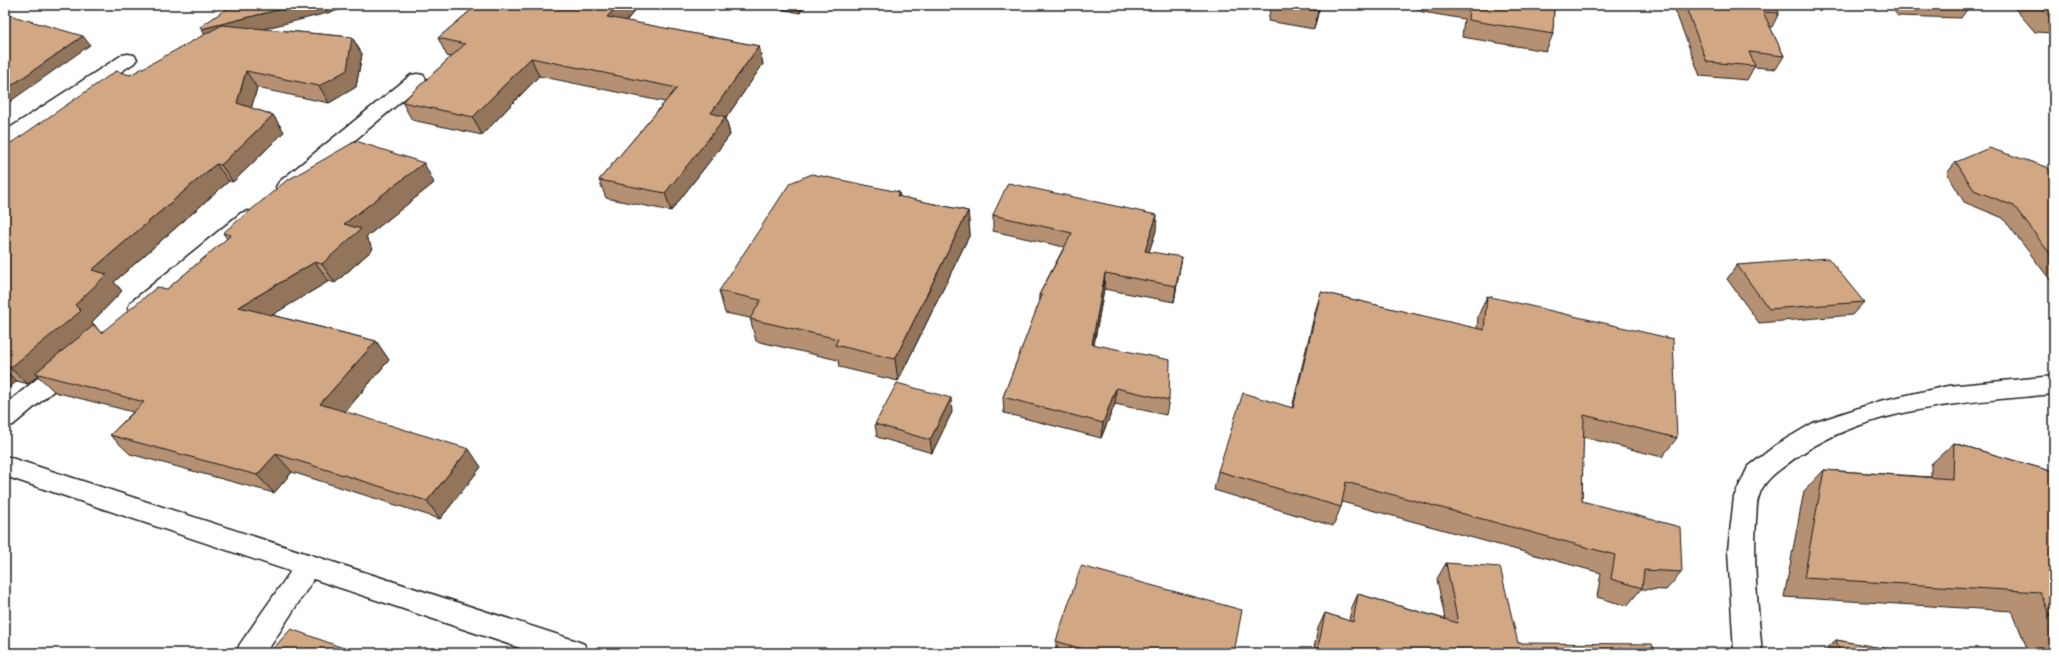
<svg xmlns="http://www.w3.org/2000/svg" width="2059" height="658" font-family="Mali,sans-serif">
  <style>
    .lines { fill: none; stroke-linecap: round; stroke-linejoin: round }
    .minor-casing { stroke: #1c1c1c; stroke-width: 3 }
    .secondary-casing { stroke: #1c1c1c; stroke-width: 3 }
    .minor { fill: #fff; fill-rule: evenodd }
    .secondary { fill: #fff; fill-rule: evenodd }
    .wall { fill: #b59072; stroke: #1c1c1c }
    .shaded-wall { fill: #93755c; stroke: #1c1c1c }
    .building { fill: #d2a784; stroke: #1c1c1c }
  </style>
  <rect width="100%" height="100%" fill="#fff"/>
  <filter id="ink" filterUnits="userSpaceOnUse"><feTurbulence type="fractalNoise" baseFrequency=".025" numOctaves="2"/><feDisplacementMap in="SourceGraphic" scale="8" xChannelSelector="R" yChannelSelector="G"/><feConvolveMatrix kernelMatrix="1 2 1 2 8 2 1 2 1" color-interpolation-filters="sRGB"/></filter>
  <g filter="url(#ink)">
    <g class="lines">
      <defs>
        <g id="minor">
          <path d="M128 54 134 55 137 59 134 63 12 144 5 146V131L122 55Z"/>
          <path d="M417 74 423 75 426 79 423 83 293 192 286 194 279 192 276 187 279 182 411 75Z"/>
          <path d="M248 211 255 213 258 218 255 223 147 314 139 316 131 314 128 308 131 302 241 213Z"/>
          <path d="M69 356 77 359 80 365 77 371 13 425 5 427V405L61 359Z"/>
          <path d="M2054 376V394C1964 403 1860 406 1786 465 1774 474 1764 481 1759 496 1756 503 1757 513 1756 520 1753 565 1758 609 1762 653H1734L1728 550 1734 497 1748 467 1776 445 1813 423 1880 401 1948 386Z"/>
          <path d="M309 554 318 558 322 566 266 653H236L240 644 300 558Z"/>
        </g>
        <path id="secondary" d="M5 456 574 640 584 644 588 653H535L5 476Z"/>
      </defs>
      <!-- minor casing -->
      <use href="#minor" class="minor-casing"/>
      <!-- secondary casing -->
      <use href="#secondary" class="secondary-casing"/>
      <!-- minor -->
      <use href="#minor" class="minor"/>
      <!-- secondary -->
      <use href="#secondary" class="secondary"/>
    </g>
    <!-- wall -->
    <g class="wall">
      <path d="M477 5H640L626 21 759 46 763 64 726 118 730 135 671 211 606 198 599 180 665 102 539 76 482 135 412 120 402 102 451 57 447 56 438 38Z"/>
      <path d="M760 5H806L800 13Z"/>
      <path d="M1271 5H1320L1314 29 1268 21Z"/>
      <path d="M1419 5H1554L1553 34 1546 51 1462 37 1464 19 1417 11Z"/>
      <path d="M1673 5H1775L1779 13 1772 27H1770L1784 56 1776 69 1754 67 1747 80 1700 76Z"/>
      <path d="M1889 5H1970L1961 18 1898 16Z"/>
      <path d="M2012 5H2054V33L2035 32Z"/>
      <path d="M265 29 352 37 362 54 356 87 329 103 257 88 251 108 273 115 284 132 233 182 229 181 114 282 122 291 92 322 101 333 167 289 227 239 223 233 434 183 366 237 373 249 335 283 329 281 272 315 376 341 389 360 345 412 481 467 440 519 292 472 274 493 130 454 110 435 133 412 55 392 38 376 28 384 17 381 5 391V144L11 143 130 75Z"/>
      <path d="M1956 162 2054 176V285L2003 218 1964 202 1947 173Z"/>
      <path d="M899 192 900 197 968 211 970 234 898 381 839 367 838 360 756 341 750 318 725 313 719 291Z"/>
      <path d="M993 215 1156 231 1149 251 1179 273 1174 302 1104 289 1094 345 1169 400 1166 415 1115 404 1101 438 1004 413 1003 397 1039 305V295L1064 247 993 231Z"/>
      <path d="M1737 265 1864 302 1852 315 1759 323 1727 279Z"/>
      <path d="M1321 292 1477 329 1478 316 1487 296 1677 438 1662 457 1583 437 1582 501 1682 572 1666 590 1641 589 1627 606 1597 597 1601 573 1342 502 1341 507 1333 526 1214 490 1218 471 1292 408 1315 312Z"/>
      <path d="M952 412 932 453 877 437 875 424Z"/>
      <path d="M1954 443 2054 472V653H2029L2012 611 1784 597 1804 491 1824 470 1931 477V464Z"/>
      <path d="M1446 563 1518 643 1656 653H1313L1318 628 1325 613 1349 621 1351 609 1358 594 1445 619 1437 579Z"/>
      <path d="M1836 640 1910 653H1820Z"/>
      <path d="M1056 641 1234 653H1056Z"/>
    </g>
    <!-- shaded-wall -->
    <g class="shaded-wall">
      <path d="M298 5H360L210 42 201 29Z"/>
      <path d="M618 5H640L613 35 607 17Z"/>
      <path d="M799 5H806L800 13Z"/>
      <path d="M1319 5H1320L1314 29 1318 11Z"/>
      <path d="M83 36 90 45 5 105V90Z"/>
      <path d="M352 37 362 54 356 87 329 103 319 86Z"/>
      <path d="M759 46 763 64 726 118 730 135 671 211 665 193 711 113Z"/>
      <path d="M531 58 539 76 482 135 473 117Z"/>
      <path d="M246 71 257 88 248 120 237 103Z"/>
      <path d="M273 115 284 132 233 182 221 165Z"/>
      <path d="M424 163 434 183 366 237 373 249 335 283 322 264 344 224Z"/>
      <path d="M216 164 229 181 114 282 122 291 92 322 97 328 35 373 38 376 28 384 10 368 75 305 92 270Z"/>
      <path d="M899 192 902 215 897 196Z"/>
      <path d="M968 211 970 234 898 381 895 359Z"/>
      <path d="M1157 215 1156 231 1144 267 1145 251Z"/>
      <path d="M1182 257 1179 273 1174 302 1176 286Z"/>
      <path d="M315 262 329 281 254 326 239 307Z"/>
      <path d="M1105 273 1104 289 1091 360 1092 344Z"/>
      <path d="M376 341 389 360 335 423 320 404Z"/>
      <path d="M5 371 17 381 5 391Z"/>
      <path d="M1116 388 1115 404 1101 438 1103 423Z"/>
      <path d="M951 398 952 412 932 453 930 440Z"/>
      <path d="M469 449 481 467 440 519 427 501Z"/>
      <path d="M276 454 292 472 274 493 257 475Z"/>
    </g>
    <!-- building -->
    <g class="building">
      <path d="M232 5H298L201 29 200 27Z"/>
      <path d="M477 5H618L607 17 759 46 711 113 726 117 665 193 599 180 677 88 531 58 473 117 402 102 465 44 438 38Z"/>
      <path d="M1284 5H1319L1318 11Z"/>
      <path d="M1469 5H1554L1553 34 1468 20Z"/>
      <path d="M1685 5H1775L1779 13 1763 12 1784 56 1749 52 1755 66 1707 62Z"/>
      <path d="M2040 5H2054V15H2048Z"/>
      <path d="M9 15 83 36 5 90V17Z"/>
      <path d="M222 25 352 37 347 70 319 86 246 71 237 103 273 115 221 165 216 164 92 270 107 274 75 305 81 311 10 368 5 366V144L8 142 11 143 116 71 130 75Z"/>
      <path d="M356 141 424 163 344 224 361 229 322 264 315 262 239 307 376 341 320 404 469 449 427 501 276 454 257 475 110 435 144 402 35 373 94 325 101 333 157 287 167 289 231 235 223 233 286 181Z"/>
      <path d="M1989 148 2047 167 2054 176V259L2014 206 1974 190 1956 162Z"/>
      <path d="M812 174 899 192 897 196 968 211 895 359 835 345 838 339 750 319 761 300 719 291 790 183Z"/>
      <path d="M1008 183 1157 215 1145 251 1182 257 1176 286 1105 273 1092 344 1170 360 1169 400 1116 388 1103 423 1003 397 1042 295H1039L1072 233 993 215Z"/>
      <path d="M1828 258 1864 302 1769 309 1737 265Z"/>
      <path d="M1321 292 1484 330 1487 296 1673 339 1677 438 1584 415 1582 501 1680 527 1682 572 1644 570 1642 588 1611 579 1615 555 1346 482 1341 507 1218 471 1243 393 1293 408Z"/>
      <path d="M897 383 951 398 930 440 875 424Z"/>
      <path d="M1954 443 2054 472V626L2040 592 1804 578 1824 470 1953 479Z"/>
      <path d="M1446 563 1500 567 1518 643 1652 644 1656 653H1317L1325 613 1353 622 1358 594 1458 623Z"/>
      <path d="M1081 566 1242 610 1234 653H1096L1056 641Z"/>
      <path d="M291 629 357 653H269Z"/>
      <path d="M1836 640 1910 653H1840Z"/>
    </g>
  </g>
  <!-- margin -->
  <rect width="2059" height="658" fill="none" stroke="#fff" stroke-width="20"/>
  <rect x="10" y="10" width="2039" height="638" fill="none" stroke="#1c1c1c" stroke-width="1.5" filter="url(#ink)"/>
</svg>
